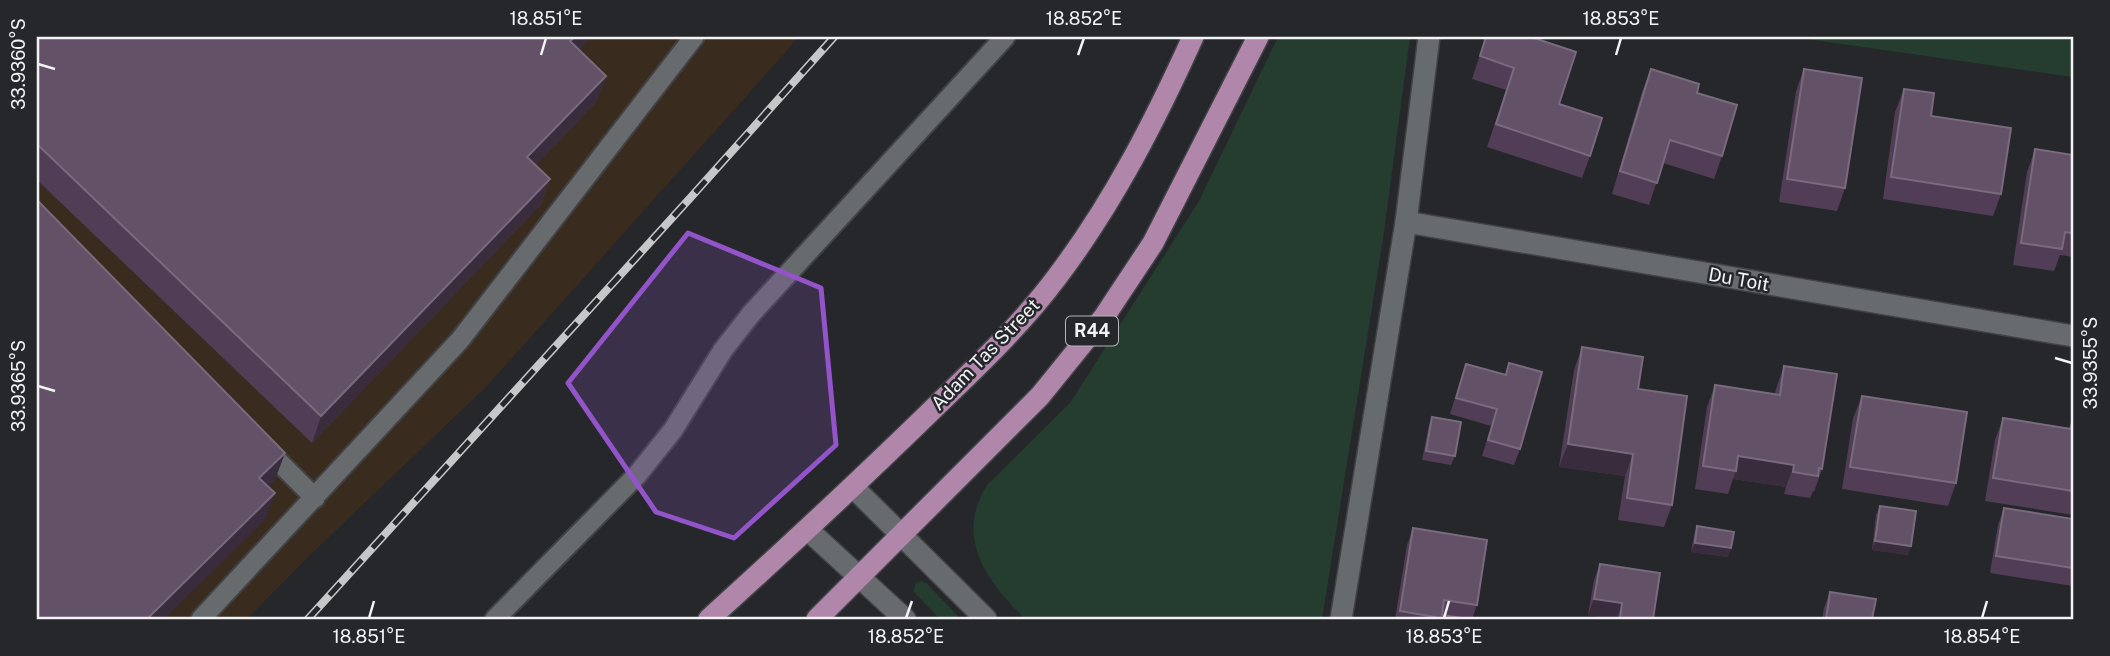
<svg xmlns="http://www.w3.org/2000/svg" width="2110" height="656" font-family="'Public Sans',sans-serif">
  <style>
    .industrial { fill: #392c1e }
    .green { fill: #253d2f }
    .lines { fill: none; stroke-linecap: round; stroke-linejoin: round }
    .lane-casing { stroke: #404244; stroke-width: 23 }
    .street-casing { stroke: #404244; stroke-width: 24 }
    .primary-casing { stroke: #404244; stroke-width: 24 }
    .lane { stroke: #686b6d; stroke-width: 19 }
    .street { stroke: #686b6d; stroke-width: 21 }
    .primary { stroke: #b086aa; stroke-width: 21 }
    .rail-casing { stroke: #c5c7c8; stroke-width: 8 }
    .rail { stroke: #25272a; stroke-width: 5; stroke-dasharray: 16; stroke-linecap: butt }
    .wall { fill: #513e56 }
    .shaded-wall { fill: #382c3d }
    .building { fill: #625167; stroke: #796a7d; stroke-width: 2 }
    .marked { fill: #9354ca; fill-opacity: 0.2; stroke: #9354ca; stroke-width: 5; stroke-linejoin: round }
    .ticks { fill: none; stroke: #f1f3f4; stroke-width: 2.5 }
    .labels { text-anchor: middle; stroke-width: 5; stroke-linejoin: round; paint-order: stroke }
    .shield { fill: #25272a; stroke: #b4b6b7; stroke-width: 2 }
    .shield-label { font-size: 18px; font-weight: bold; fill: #f1f3f4 }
    .street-label { font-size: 19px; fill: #f1f3f4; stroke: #25272a }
    .neatline { fill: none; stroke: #f1f3f4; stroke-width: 2.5 }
    .ticks-label { font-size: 18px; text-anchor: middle; fill: #f1f3f4 }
  </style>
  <rect width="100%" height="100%" fill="#25272a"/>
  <!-- industrial -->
  <path class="industrial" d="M37 37H799L486 387 308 557 247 619H37Z"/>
  <!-- green -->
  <g class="green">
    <path d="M1278 37H1410L1383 239 1322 619H1025C987 581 954 538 987 485L1070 403 1199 201Z"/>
    <path d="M1793 37H2073V77Z"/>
    <path d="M921 581 926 583 961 619H940L914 592 915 584Z"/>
  </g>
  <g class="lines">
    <defs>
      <g id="lane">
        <path d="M264 447 315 498"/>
        <path d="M201 619 460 340 694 37"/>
        <path d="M495 619 637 475 673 430 723 350 751 314 1005 37"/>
      </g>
      <g id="street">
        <path d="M1406 222 2073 336"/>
        <path d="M853 487 986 619"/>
        <path d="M808 530 905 619"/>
        <path d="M1341 619 1406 222 1429 37"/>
      </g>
      <g id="primary">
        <path d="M709 619C783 552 855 485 926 416 972 371 1019 328 1057 277 1113 203 1155 121 1193 37"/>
        <path d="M817 619 1040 396 1104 317 1153 243 1258 37"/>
      </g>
    </defs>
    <!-- lane casing -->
    <use href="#lane" class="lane-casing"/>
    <!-- street casing -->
    <use href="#street" class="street-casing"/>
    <!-- primary casing -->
    <use href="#primary" class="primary-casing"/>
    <!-- lane -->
    <use href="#lane" class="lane"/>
    <!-- street -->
    <use href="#street" class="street"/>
    <!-- primary -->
    <use href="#primary" class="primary"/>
    <defs>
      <path id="rail" d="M308 619 692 196 834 37"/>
    </defs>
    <!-- rail casing -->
    <use href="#rail" class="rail-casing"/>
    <!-- rail -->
    <use href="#rail" class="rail"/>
  </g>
  <!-- wall -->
  <g class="wall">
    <path d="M37 37 588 40 579 49 606 76 596 102 536 165 550 179 540 205 312 443 37 180Z"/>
    <path d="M1486 37H1531L1559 104 1590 156 1582 178 1487 147 1506 90 1472 79Z"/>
    <path d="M1651 69 1697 93 1722 156 1714 179 1663 163 1649 205 1612 194 1642 92Z"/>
    <path d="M1804 69 1845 188 1837 211 1779 202 1796 91Z"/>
    <path d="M1904 89 1931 116 2001 194 1993 216 1883 199 1895 112Z"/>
    <path d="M2035 149 2073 155V257L2060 255 2054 271 2013 265 2027 172Z"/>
    <path d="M1582 347 1638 389 1672 505 1664 527 1618 520 1625 476 1559 467 1574 370Z"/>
    <path d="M1509 363 1520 449 1514 465 1482 456 1491 426 1450 414 1466 364 1505 375Z"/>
    <path d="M1784 366 1822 469 1814 492 1813 491 1810 498 1784 494 1786 487 1733 479 1728 494 1695 489 1707 407 1715 385 1775 394 1776 389Z"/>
    <path d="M1862 396 1956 483 1948 506 1842 489 1853 418Z"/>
    <path d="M1432 417 1455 456 1451 465 1422 460 1429 425Z"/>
    <path d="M2073 417V515L1985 501 1995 440 2003 418 2069 428Z"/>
    <path d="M1880 506 1908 555 1872 550 1876 515Z"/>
    <path d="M2004 508 2073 519V586L1990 573 1998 525Z"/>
    <path d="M1697 526 1728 557 1691 552 1694 535Z"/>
    <path d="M1413 528 1477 605 1472 619H1395L1407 545Z"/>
    <path d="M1600 564 1653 619H1614L1588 615 1594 580Z"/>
    <path d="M1830 592 1872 619H1822L1824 608Z"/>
  </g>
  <!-- shaded-wall -->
  <g class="shaded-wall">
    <path d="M575 37H589L588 40 561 68 570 41Z"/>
    <path d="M606 76 596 102 518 184 527 157Z"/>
    <path d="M550 179 540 205 312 443 321 416Z"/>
    <path d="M1568 444 1633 454 1625 476 1559 467Z"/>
    <path d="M285 453 275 480 250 504 259 478Z"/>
    <path d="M1738 456 1794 465 1786 487 1733 479 1736 471Z"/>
    <path d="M275 493 265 520 164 619H147Z"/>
    <path d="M1875 541 1911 546 1908 555 1872 550Z"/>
    <path d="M1695 543 1731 548 1728 557 1691 552Z"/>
    <path d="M1594 599 1622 603 1617 619 1588 615Z"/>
  </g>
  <!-- building -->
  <g class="building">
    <path d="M37 37H575L570 41 606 76 527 157 550 179 321 416 37 144Z"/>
    <path d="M1486 37H1531L1576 52 1559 104 1602 118 1590 156 1496 124 1514 68 1480 56Z"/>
    <path d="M1651 69 1699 84 1697 93 1737 105 1722 156 1670 140 1657 183 1620 171Z"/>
    <path d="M1804 69 1862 78 1845 188 1787 179Z"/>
    <path d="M1904 89 1934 93 1931 116 2011 128 2001 194 1891 177Z"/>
    <path d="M2035 149 2073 155V233L2065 232 2062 249 2021 243Z"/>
    <path d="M37 200 285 453 259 478 275 493 147 619H37Z"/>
    <path d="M1582 347 1643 357 1638 389 1687 396 1672 505 1627 498 1633 454 1568 444Z"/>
    <path d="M1509 363 1542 372 1520 449 1488 440 1497 409 1456 398 1466 364 1506 375Z"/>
    <path d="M1784 366 1837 374 1822 469 1819 468 1818 476 1793 472 1794 465 1738 456 1736 471 1703 466 1715 385 1780 395Z"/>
    <path d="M1862 396 1967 412 1956 483 1850 467Z"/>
    <path d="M1432 417 1461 422 1455 456 1426 451Z"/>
    <path d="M2073 417V491L1993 478 2003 418 2071 429Z"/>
    <path d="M1880 506 1916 511 1911 546 1875 541Z"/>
    <path d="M2004 508 2073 519V568L1996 556Z"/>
    <path d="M1697 526 1734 532 1731 548 1695 543Z"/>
    <path d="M1413 528 1487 540 1477 605 1444 600 1442 615 1468 619H1434L1435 617 1400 611Z"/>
    <path d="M1600 564 1660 573 1653 619H1620L1622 603 1594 599Z"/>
    <path d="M1830 592 1876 599 1872 619H1826Z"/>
  </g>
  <!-- marked area -->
  <path class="marked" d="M688 233 821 288 836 445 734 538 656 512 568 383Z"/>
  <!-- ticks -->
  <path class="ticks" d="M541 55 546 38M1078 55 1084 38M1616 55 1621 38M38 64 55 69M2055 358 2072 363M38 386 55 391M369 618 374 601M906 618 912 601M1444 618 1449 601M1982 618 1987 601"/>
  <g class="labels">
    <!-- shield labels -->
    <rect class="shield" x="1066" y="316.5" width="52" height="29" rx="5"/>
    <g class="shield-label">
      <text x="1092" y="337">R44</text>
    </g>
    <!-- street labels -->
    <g class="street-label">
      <text transform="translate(1739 279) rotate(10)" y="7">Du Toit</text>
      <text transform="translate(985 354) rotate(-46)" y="7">Adam Tas Street</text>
    </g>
  </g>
  <!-- border -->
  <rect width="2110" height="656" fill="none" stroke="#25272a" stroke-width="77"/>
  <rect x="38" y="38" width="2034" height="580" class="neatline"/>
  <g class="ticks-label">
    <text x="546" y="25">18.851°E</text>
    <text x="1084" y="25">18.852°E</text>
    <text x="1621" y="25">18.853°E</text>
    <text transform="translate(19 64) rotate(-90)" y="6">33.9360°S</text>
    <text transform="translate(2091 363) rotate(-90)" y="6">33.9355°S</text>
    <text transform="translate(19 386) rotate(-90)" y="6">33.9365°S</text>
    <text x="369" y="643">18.851°E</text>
    <text x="906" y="643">18.852°E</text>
    <text x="1444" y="643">18.853°E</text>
    <text x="1982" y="643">18.854°E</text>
  </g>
</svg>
